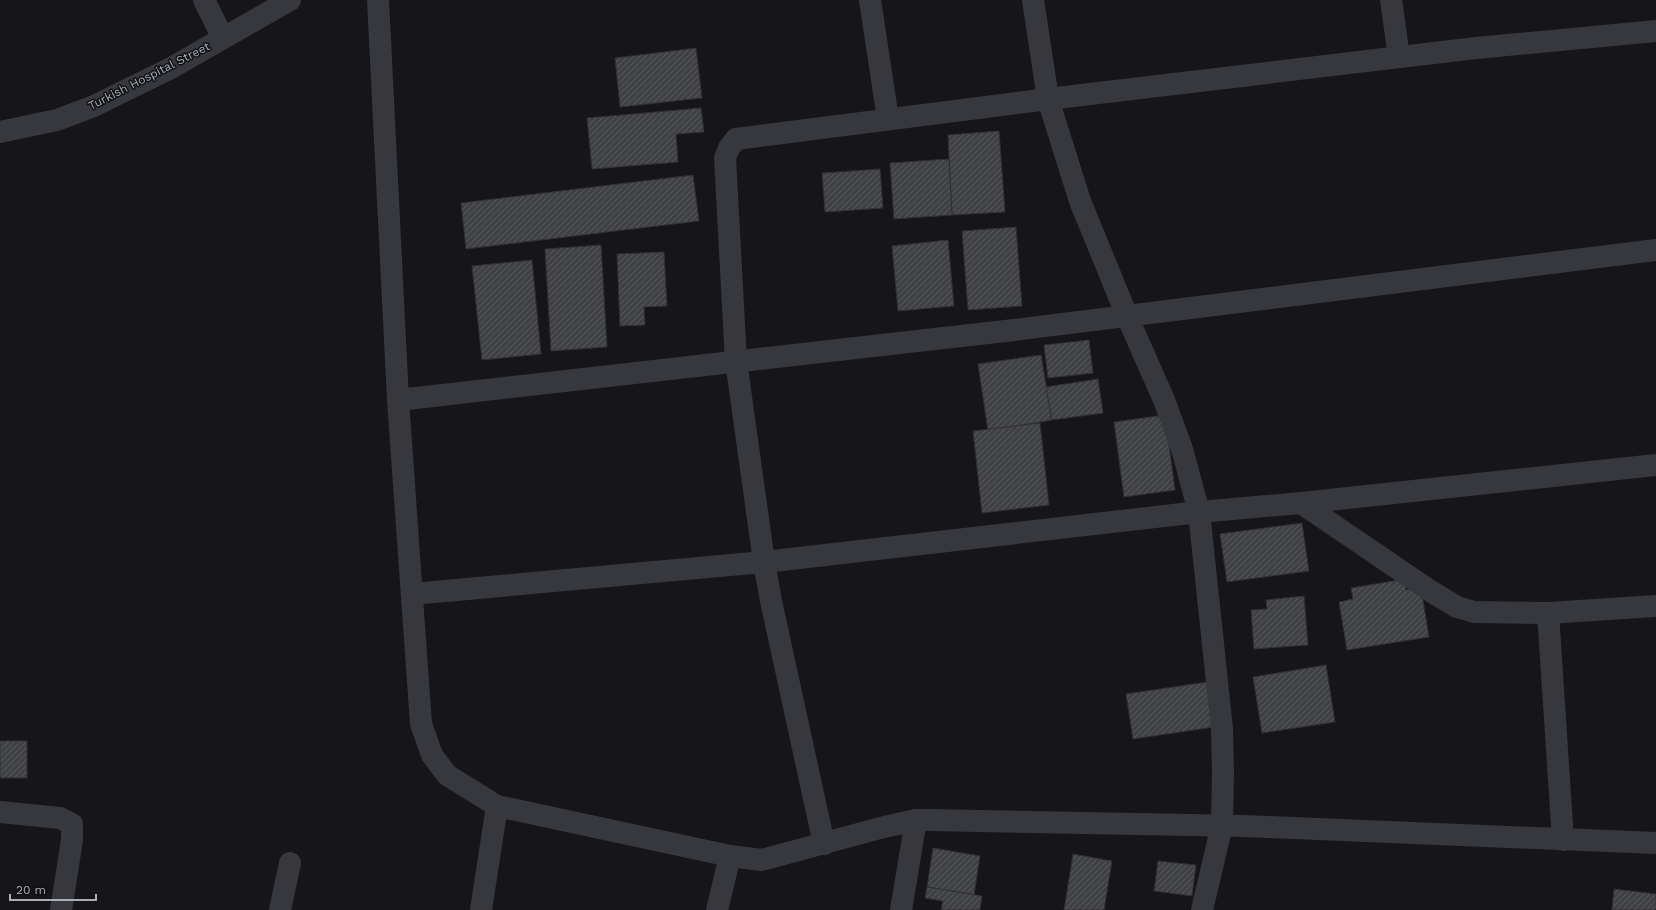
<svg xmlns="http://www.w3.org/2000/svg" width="1656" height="910" font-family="'Work Sans',sans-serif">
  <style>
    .building { fill: url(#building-hatch); stroke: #303034 }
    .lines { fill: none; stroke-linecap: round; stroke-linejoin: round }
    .street { stroke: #37383d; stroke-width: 22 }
    .labels { text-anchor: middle; stroke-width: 3; stroke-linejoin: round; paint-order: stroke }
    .street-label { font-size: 12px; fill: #a8adb8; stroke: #111113 }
  </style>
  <defs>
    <pattern id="building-hatch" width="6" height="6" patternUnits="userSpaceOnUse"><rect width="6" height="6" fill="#404145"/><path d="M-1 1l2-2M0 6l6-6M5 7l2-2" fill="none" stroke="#595a5e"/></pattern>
  </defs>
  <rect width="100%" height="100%" fill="#161618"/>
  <!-- building -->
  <g class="building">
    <path d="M696 48 702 98 620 107 615 58Z"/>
    <path d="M701 108 704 132 676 134 678 162 592 169 587 118Z"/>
    <path d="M999 131 1005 212 952 215 948 135Z"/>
    <path d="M949 159 952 215 894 219 890 163Z"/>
    <path d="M880 169 883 208 825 212 822 173Z"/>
    <path d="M693 175 699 221 466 249 461 203Z"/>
    <path d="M1016 227 1022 306 968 310 962 231Z"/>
    <path d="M948 240 954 306 898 311 892 246Z"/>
    <path d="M601 245 607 347 551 351 545 249Z"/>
    <path d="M664 252 667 306 644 307 645 325 620 326 617 254Z"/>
    <path d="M532 260 541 354 482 360 472 266Z"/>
    <path d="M1089 340 1093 373 1048 378 1044 345Z"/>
    <path d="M1041 355 1052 420 988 431 978 364Z"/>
    <path d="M1098 379 1103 413 1052 420 1046 387Z"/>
    <path d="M1165 415 1175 490 1124 497 1114 422Z"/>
    <path d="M1040 423 1049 505 982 513 973 431Z"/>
    <path d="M1302 523 1309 571 1227 582 1220 534Z"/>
    <path d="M1405 579 1406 590 1421 588 1429 637 1347 650 1339 602 1353 599 1351 588Z"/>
    <path d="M1304 596 1308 645 1254 649 1251 610 1267 609 1266 600Z"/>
    <path d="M1326 665 1335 722 1262 733 1253 677Z"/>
    <path d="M1207 682 1214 727 1133 739 1126 694Z"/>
    <rect x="0" y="741" width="27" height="37"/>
    <path d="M933 848 980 856 974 895 927 887Z"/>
    <path d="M1073 854 1112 861 1104 910H1064Z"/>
    <path d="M1158 861 1196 865 1192 896 1154 891Z"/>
    <path d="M927 887 982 896 980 910H941L943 901 925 898Z"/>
    <path d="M1614 889 1656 894V910H1612Z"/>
  </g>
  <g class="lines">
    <!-- street -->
    <g class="street">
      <path d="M204 0 223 38"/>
      <path d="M378 0 398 400 421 724 432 755 447 775 497 806 730 856 762 860 884 827 916 820H930L1244 826 1656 843"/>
      <path d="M870 0 888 119"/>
      <path d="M1033 0 1048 99 1080 201 1127 316 1164 400 1182 449 1199 512 1222 729 1223 772 1222 825 1202 910"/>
      <path d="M1391 0 1399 57"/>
      <path d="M0 132 57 120 94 106 171 68 290 0"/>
      <path d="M398 400 1014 330 1656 250"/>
      <path d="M1301 503 1432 592 1457 607 1474 612 1548 613 1656 606"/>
      <path d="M412 594 764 562 1199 512 1301 503 1656 465"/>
      <path d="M1548 613 1563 840"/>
      <path d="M0 812 60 818 72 824V840L61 910"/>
      <path d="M824 844 771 601 764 562 736 361 725 158 729 148 736 139 1048 99 1476 48 1656 31"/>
      <path d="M280 910 290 863"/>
      <path d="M481 910 497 806"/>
      <path d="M717 910 730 856"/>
      <path d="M901 910 916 820"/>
    </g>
  </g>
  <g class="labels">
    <!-- street labels -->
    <g class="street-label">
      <text transform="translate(149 76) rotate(-27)" y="4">Turkish Hospital Street</text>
    </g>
  </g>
  <!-- scale -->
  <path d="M10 894v6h86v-6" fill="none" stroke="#a8adb8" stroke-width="2"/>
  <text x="16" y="894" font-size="12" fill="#a8adb8" stroke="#111113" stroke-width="3" paint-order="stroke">20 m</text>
</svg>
